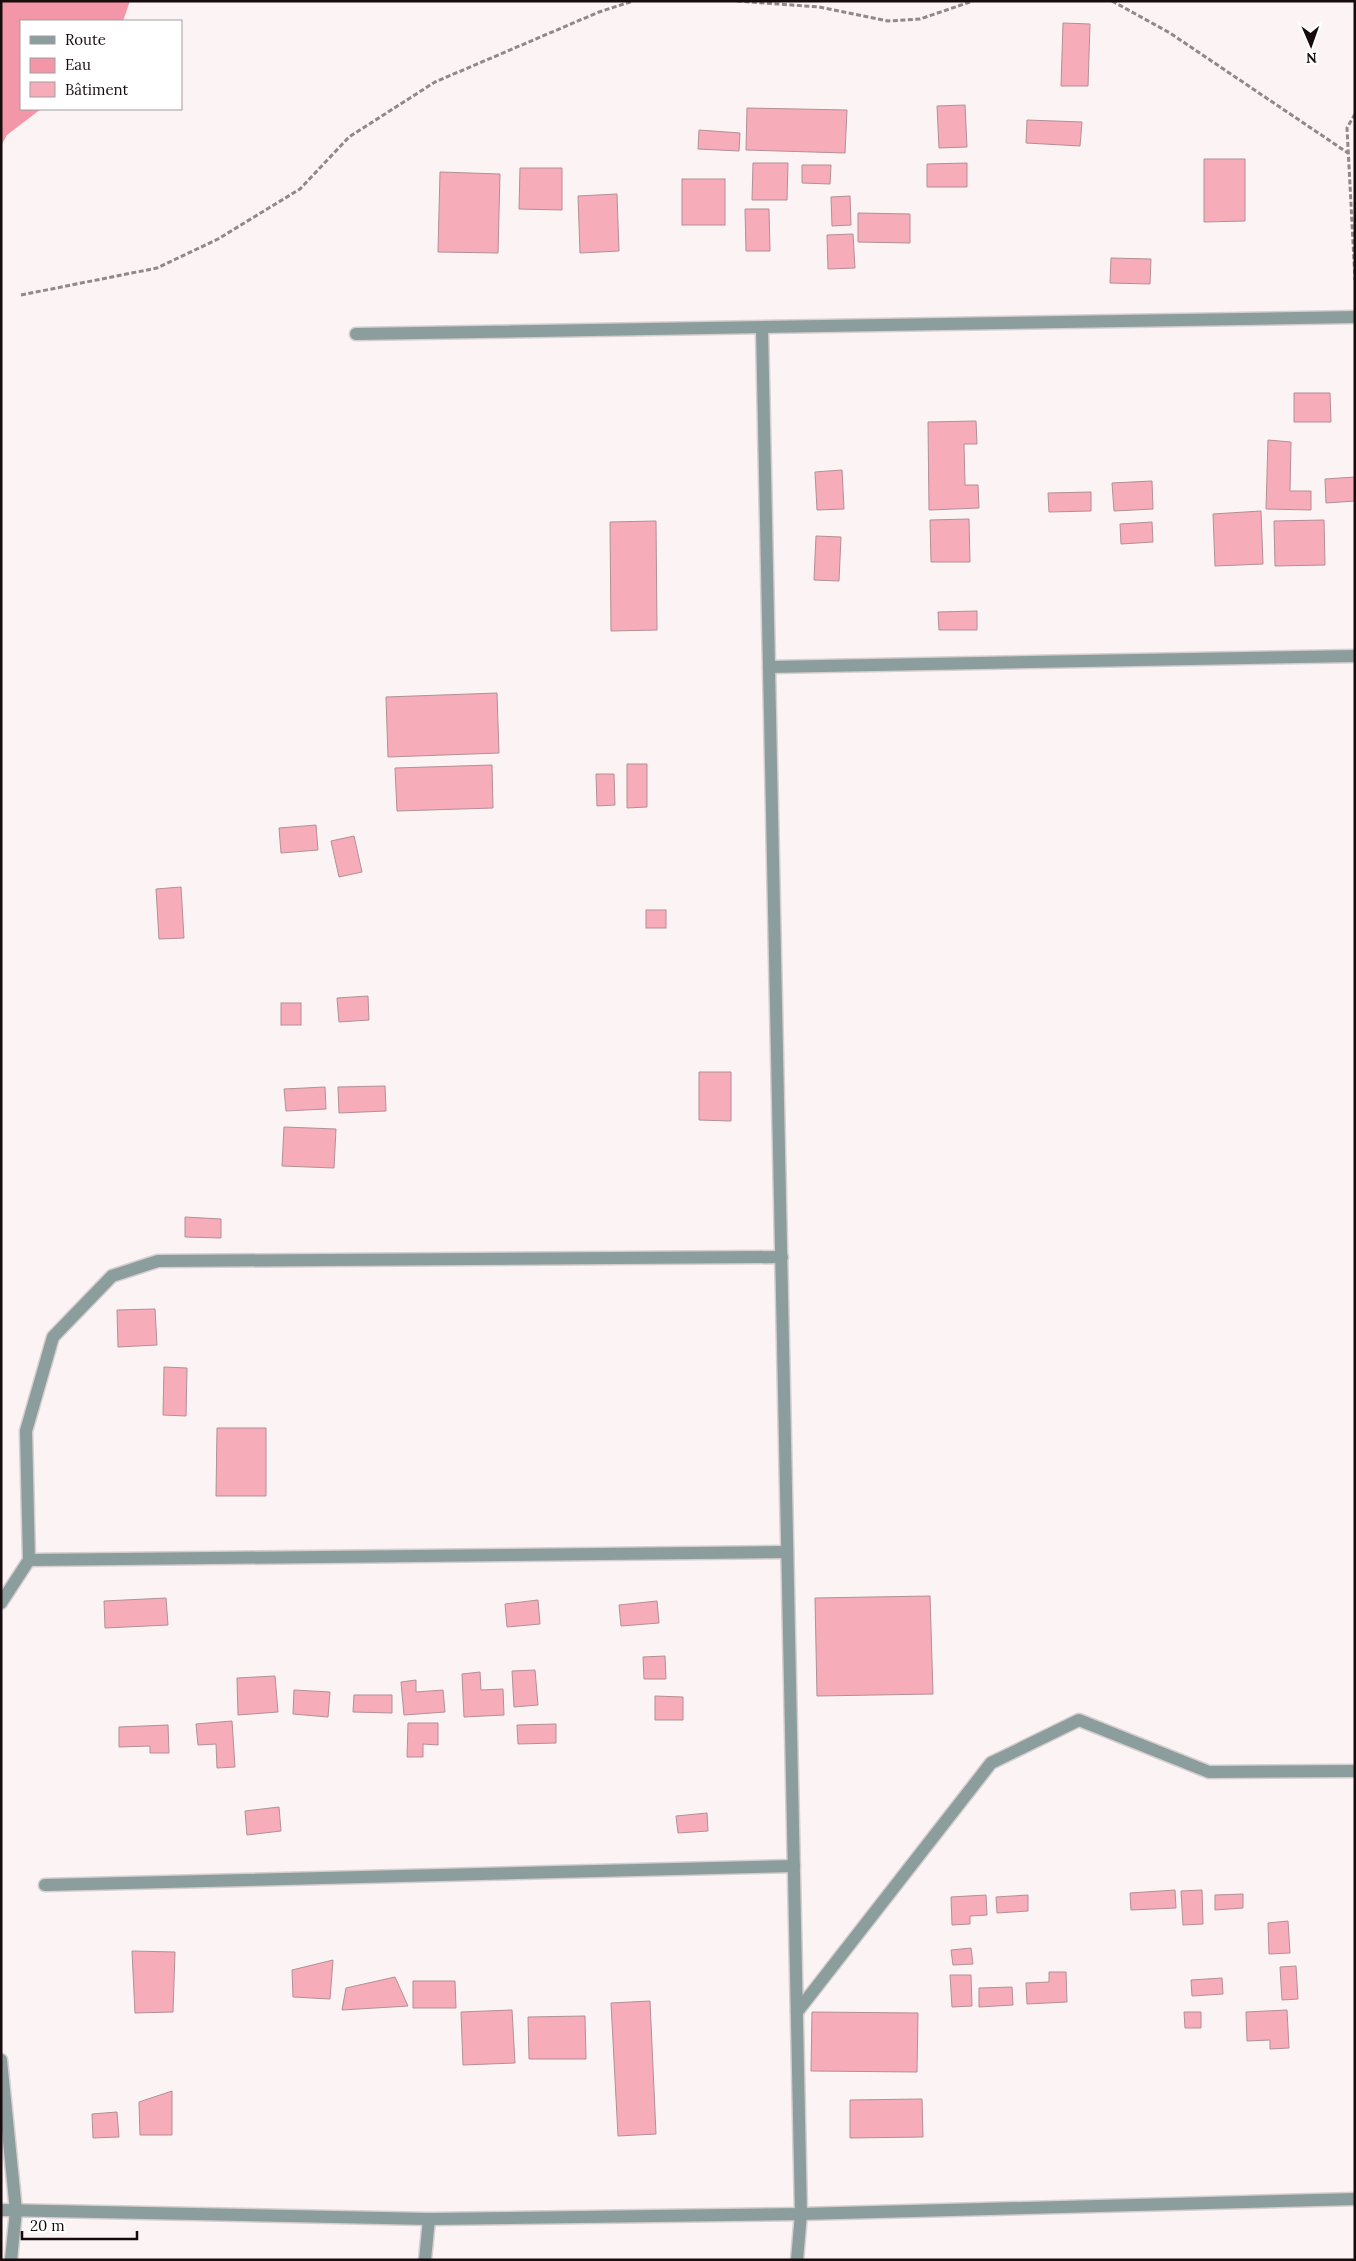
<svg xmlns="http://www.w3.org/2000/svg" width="1356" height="2261" font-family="Lora,serif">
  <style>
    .water { fill: #f397a8 }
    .building { fill: #f7acb9; stroke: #b48f95 }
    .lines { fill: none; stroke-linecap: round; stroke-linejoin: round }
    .minor-casing { stroke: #d7cecf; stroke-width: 15 }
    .path { stroke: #918889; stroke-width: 3; stroke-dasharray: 5 2.5; stroke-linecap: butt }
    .minor { stroke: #8c9d9d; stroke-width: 12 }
  </style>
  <rect width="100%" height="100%" fill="#fbf3f4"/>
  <!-- water -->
  <path class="water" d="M1 1H130L123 21H21V109H41L7 135 1 146Z"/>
  <!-- building -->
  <g class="building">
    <path d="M1063 23 1090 24 1088 86H1061Z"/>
    <path d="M965 105 967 147 939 148 937 106Z"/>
    <path d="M747 108 847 110 845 153 746 150Z"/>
    <path d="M1027 120 1082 122 1080 146 1026 143Z"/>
    <path d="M699 130 740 133 739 151 698 149Z"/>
    <path d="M1204 159H1245V221L1204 222Z"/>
    <path d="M753 163H788L787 200H752Z"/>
    <path d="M967 163V187H927V164Z"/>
    <path d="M802 165H831L830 184 802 183Z"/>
    <path d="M520 168H562V210L519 209Z"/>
    <path d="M440 172 500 174 498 253 438 252Z"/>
    <rect x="682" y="179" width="43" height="46"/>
    <path d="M617 194 619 251 580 253 578 196Z"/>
    <path d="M850 196 851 225 832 226 831 197Z"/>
    <path d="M745 209H769L770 251H746Z"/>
    <path d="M858 213 910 214V243L858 242Z"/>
    <path d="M853 234 855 268 828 269 827 235Z"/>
    <path d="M1111 258 1151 259 1150 284 1110 283Z"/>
    <path d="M1294 393H1330L1331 422H1294Z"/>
    <path d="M976 421 977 444H964L965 485H978L979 508 929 510 928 422Z"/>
    <path d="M1268 440 1291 442 1290 491H1311V510L1266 509Z"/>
    <path d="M842 470 844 509 817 510 815 472Z"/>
    <path d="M1355 477V501L1326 503 1325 479Z"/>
    <path d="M1152 481 1153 509 1114 511 1112 483Z"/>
    <path d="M1091 492V511L1049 512 1048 493Z"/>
    <path d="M1261 511 1263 564 1215 566 1213 514Z"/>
    <path d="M969 519 970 562H931L930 520Z"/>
    <path d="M1324 520 1325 565 1275 566 1274 521Z"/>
    <path d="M656 521 657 630 611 631 610 522Z"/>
    <path d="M1152 522 1153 542 1121 544 1120 524Z"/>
    <path d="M816 536 841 537 839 581 814 580Z"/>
    <path d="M977 611V630H939L938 612Z"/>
    <path d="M497 693 499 753 388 757 386 697Z"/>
    <path d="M627 764H647V807L627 808Z"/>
    <path d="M492 765 493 808 397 811 395 768Z"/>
    <path d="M596 774H614L615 805 597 806Z"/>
    <path d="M316 825 318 850 281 853 279 828Z"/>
    <path d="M354 836 362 872 339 877 331 841Z"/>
    <path d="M181 887 184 938 159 939 156 889Z"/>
    <rect x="646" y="910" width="20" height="18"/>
    <path d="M368 996 369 1020 339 1022 337 998Z"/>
    <rect x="281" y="1003" width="20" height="22"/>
    <path d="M699 1072H731V1121L699 1120Z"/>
    <path d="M385 1086 386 1111 339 1113 338 1087Z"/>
    <path d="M325 1087 326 1109 286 1111 284 1089Z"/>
    <path d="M284 1127 336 1129 334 1168 282 1166Z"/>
    <path d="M185 1217 221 1219V1238L185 1237Z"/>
    <path d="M155 1309 157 1345 118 1347 117 1310Z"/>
    <path d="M164 1367 187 1368 186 1416 163 1415Z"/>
    <path d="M217 1428H266V1496H216Z"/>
    <path d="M930 1596 933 1694 817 1696 815 1598Z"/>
    <path d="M166 1598 168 1625 105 1628 104 1601Z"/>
    <path d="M538 1600 540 1624 507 1627 505 1604Z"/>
    <path d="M657 1601 659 1623 621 1626 619 1605Z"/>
    <path d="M665 1656 666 1679H644L643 1657Z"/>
    <path d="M535 1670 538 1705 514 1707 512 1671Z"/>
    <path d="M480 1672 481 1690 503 1689 504 1715 464 1717 462 1674Z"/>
    <path d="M275 1676 278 1712 238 1715 237 1678Z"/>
    <path d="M416 1680V1692L443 1690 445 1712 404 1715 401 1682Z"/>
    <path d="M294 1690 330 1692 328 1717 293 1714Z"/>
    <path d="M354 1695H392V1713L353 1712Z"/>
    <path d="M655 1696 683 1697V1720H655Z"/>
    <path d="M232 1721 235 1767 217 1768 216 1744 198 1745 196 1724Z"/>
    <path d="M408 1723H438V1745L423 1744V1757H407Z"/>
    <path d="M556 1724V1743L518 1744 517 1725Z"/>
    <path d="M168 1725 169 1753H150V1746L119 1747V1727Z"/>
    <path d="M279 1807 281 1831 247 1835 245 1811Z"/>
    <path d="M707 1813 708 1831 678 1833 676 1816Z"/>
    <path d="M1175 1890 1176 1908 1131 1910 1130 1893Z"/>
    <path d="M1202 1890 1203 1924 1183 1925 1181 1891Z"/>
    <path d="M1243 1894V1908L1215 1910V1895Z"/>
    <path d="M986 1895 987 1915 970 1916V1924L952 1925 951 1897Z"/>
    <path d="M1028 1895V1911L997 1913 996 1897Z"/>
    <path d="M1288 1921 1290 1953 1269 1954 1268 1923Z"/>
    <path d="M971 1948 973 1964 953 1965 951 1950Z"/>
    <path d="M132 1951 175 1952 173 2012 135 2013Z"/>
    <path d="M333 1960 330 1999 293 1997 292 1970Z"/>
    <path d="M1296 1966 1298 1999 1282 2000 1280 1967Z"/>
    <path d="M1049 1972H1066L1067 2002 1027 2004 1026 1983 1049 1982Z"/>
    <path d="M950 1975H971L972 2006 952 2007Z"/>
    <path d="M395 1977 408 2006 342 2010 346 1988Z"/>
    <path d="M1222 1978 1223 1994 1192 1996 1191 1980Z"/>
    <path d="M413 1981H455L456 2008H413Z"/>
    <path d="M1012 1987 1013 2005 979 2007V1988Z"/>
    <path d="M650 2001 656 2134 618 2136 611 2003Z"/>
    <path d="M512 2010 515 2063 463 2065 461 2012Z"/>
    <path d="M1287 2010 1289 2048 1270 2049V2040L1247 2041 1246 2012Z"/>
    <path d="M812 2012 918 2013 917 2072 811 2071Z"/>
    <path d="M1184 2012H1201V2028H1185Z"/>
    <path d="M585 2016 586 2059H529L528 2017Z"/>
    <path d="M172 2091V2135H140L139 2102Z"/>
    <path d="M922 2099 923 2137 850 2138V2100Z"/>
    <path d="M117 2112 119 2137 93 2138 92 2114Z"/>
  </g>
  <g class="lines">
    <defs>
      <g id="minor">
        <path d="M762 328 801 2214 797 2260"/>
        <path d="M356 334 1355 317"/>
        <path d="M769 667 1355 656"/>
        <path d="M29 1560 787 1552"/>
        <path d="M1 1603 29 1560 26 1431 53 1337 112 1276 158 1261 782 1257"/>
        <path d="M45 1885 794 1866"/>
        <path d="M797 2012 991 1763 1079 1720 1209 1772 1355 1771"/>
        <path d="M1 2060 16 2211 11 2260"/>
        <path d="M1 2210 429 2219 801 2214 1355 2199"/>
        <path d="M425 2260 429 2219"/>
      </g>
    </defs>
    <!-- minor casing -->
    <use href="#minor" class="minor-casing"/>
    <!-- path -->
    <g class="path">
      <path d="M737 1 819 7 888 21 920 19 973 1"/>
      <path d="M1112 1 1170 33 1348 153"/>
      <path d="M1355 114 1347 128 1355 280"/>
      <path d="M21 295 157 268 218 239 300 189 349 137 435 82 599 12 633 1"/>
    </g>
    <!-- minor -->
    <use href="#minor" class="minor"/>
  </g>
  <!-- border -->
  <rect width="1356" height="2261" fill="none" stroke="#170b0d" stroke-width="5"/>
  <!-- legend -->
  <rect x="20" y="20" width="162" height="90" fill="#ffffff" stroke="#a29d9e"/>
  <rect x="30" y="36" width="25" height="8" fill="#8c9d9d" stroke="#a29d9e"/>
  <text x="65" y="45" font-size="15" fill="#170b0d">Route</text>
  <rect x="30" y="58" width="25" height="15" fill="#f397a8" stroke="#a29d9e"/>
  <text x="65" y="70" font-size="15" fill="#170b0d">Eau</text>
  <rect x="30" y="82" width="25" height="15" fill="#f7acb9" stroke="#a29d9e"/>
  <text x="65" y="95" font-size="15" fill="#170b0d">Bâtiment</text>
  <!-- north arrow -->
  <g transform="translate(1311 45) rotate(178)" stroke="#ffffff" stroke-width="4" paint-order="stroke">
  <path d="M0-4L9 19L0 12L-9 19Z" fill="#170b0d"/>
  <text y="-8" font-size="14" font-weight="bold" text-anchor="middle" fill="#170b0d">N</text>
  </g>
  <!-- scale -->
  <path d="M22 2231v8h115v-8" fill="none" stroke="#170b0d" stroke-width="2.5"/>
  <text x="30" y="2231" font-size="15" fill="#170b0d" stroke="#ffffff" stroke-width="4" paint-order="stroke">20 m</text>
</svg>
